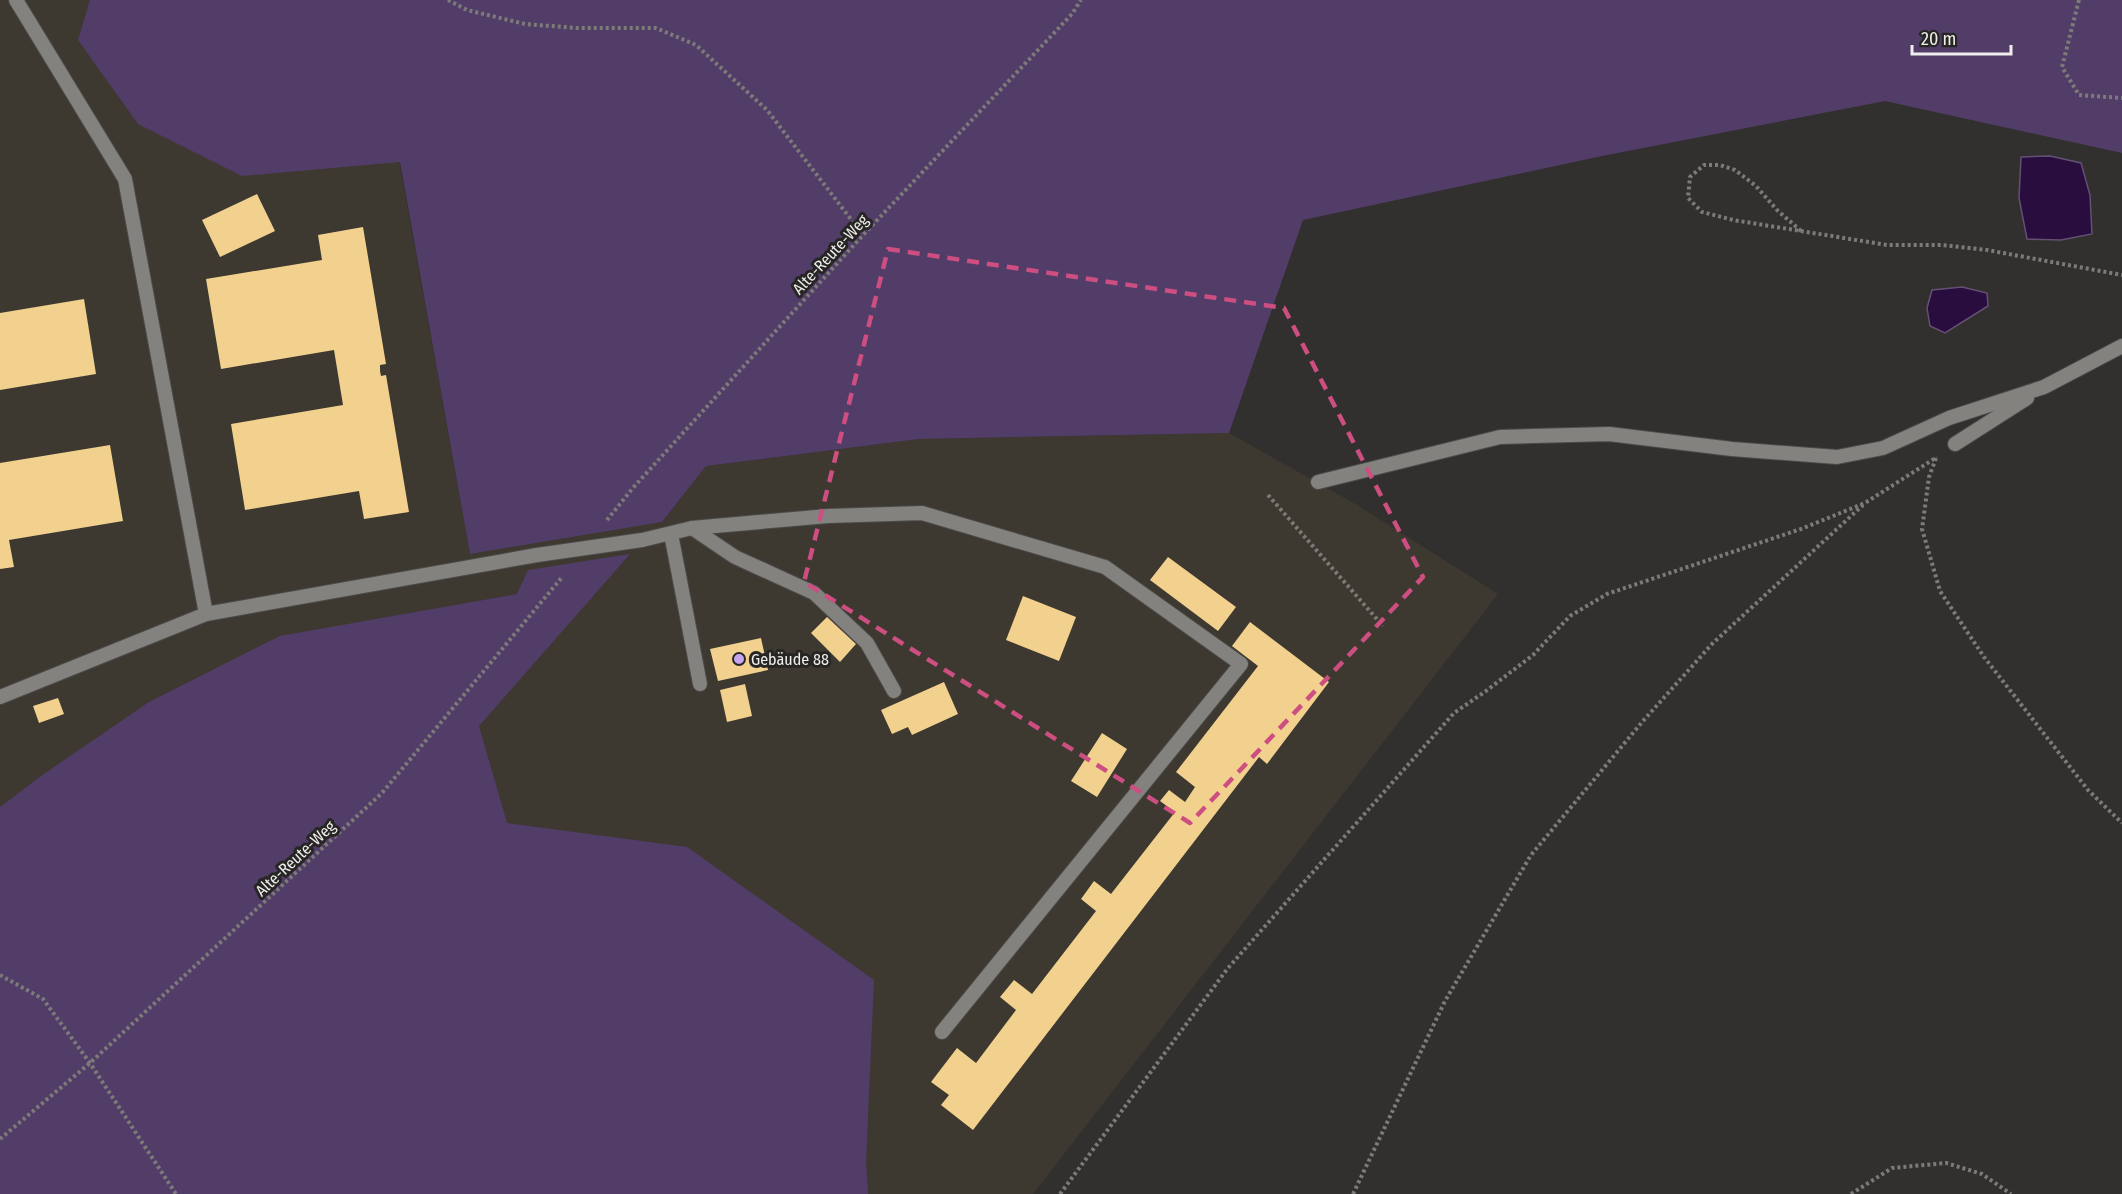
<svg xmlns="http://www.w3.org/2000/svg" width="2122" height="1194" font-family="'Fira Sans Condensed',sans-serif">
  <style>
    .built { fill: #3d3931 }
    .green { fill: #523d68 }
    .water { fill: #290d3f; stroke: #645073; stroke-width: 1.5 }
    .building { fill: #f2d18f }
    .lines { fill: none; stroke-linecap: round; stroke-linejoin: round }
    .service-casing { stroke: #4c4b4a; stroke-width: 16 }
    .path { stroke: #7c7b79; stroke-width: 4; stroke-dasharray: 3 3; stroke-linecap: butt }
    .service { stroke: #83827f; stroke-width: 14 }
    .service-bridge-casing { stroke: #4c4b4a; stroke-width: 16; stroke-linecap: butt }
    .service-bridge { stroke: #83827f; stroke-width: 14 }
    .marked { fill: none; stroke: #cd4e80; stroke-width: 4.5; stroke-dasharray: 12 8; stroke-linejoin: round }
    .poi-dot { fill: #c8a6ef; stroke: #272624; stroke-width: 2 }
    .labels { text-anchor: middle; stroke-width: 6; stroke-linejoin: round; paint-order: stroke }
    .street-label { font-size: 16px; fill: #efeeed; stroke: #272624 }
    .poi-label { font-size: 16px; fill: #efeeed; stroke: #272624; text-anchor: start }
  </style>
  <rect width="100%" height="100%" fill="#31302e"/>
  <!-- built -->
  <path class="built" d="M0 0H370L470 554 662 522 706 466 919 439 1229 433 1357 505 1498 594 1033 1194H485L443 800 517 594 406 614 41 776 0 807Z"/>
  <!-- green -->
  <g class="green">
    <path d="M90 0H2122V153L1885 101 1602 156 1303 220 1229 433 919 439 706 466 662 522 470 554 400 162 242 176 138 124 78 40Z"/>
    <path d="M630 554 479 726 507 823 687 847 874 980 866 1161 868 1194H0V807L41 776 149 702 280 636 517 594 528 570Z"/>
  </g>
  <!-- water -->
  <g class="water">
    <path d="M2050 156 2081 163 2090 195 2092 234 2061 240 2027 239 2019 198 2021 157Z"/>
    <path d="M1962 287 1987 293 1988 306 1945 333 1930 326 1927 308 1932 290Z"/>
  </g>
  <!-- building -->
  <g class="building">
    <path d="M257 194 275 231 220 257 202 220Z"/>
    <path d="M363 227 386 364 380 365V371L381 376 386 375 409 512 364 519 359 491 245 510 231 424 343 405 334 350 221 369 206 279 322 260 318 235Z"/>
    <path d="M84 299 96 374 0 390V313Z"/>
    <path d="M110 445 123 521 9 540 14 567 0 569V463Z"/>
    <path d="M1168 557 1236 607 1218 631 1150 580Z"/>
    <path d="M1023 596 1076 617 1059 661 1006 640Z"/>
    <path d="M827 617 856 644 840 662 811 633Z"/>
    <path d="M1250 622 1329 682 1267 764 1259 757 973 1130 941 1105 949 1095 931 1082 957 1048 976 1063 1016 1010 1000 997 1014 980 1032 994 1096 911 1081 899 1094 881 1111 894 1175 812 1160 801 1169 790 1185 802 1195 787 1176 772 1258 666 1232 646Z"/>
    <path d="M761 638 768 670 718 681 710 649Z"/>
    <path d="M944 682 958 714 912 735 908 727 892 734 881 710Z"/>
    <path d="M745 684 752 716 727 722 720 690Z"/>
    <path d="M58 698 64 714 39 723 33 706Z"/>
    <path d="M1102 733 1127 749 1097 797 1071 781Z"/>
  </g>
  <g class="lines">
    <defs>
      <g id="service">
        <path d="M16 0 125 179 206 614 537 555"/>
        <path d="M1955 444 2027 398"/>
        <path d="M1318 482 1500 437 1609 434 1732 449 1837 457 1883 448 1949 418 2044 387 2122 346"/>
        <path d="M692 528 735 557 814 593 867 643 894 691"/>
        <path d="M671 534 700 684"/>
        <path d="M642 540 692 528 828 516 922 513 1105 567 1241 664 942 1032"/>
        <path d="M0 697 206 614"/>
      </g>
    </defs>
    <!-- service casing -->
    <use href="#service" class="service-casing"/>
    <!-- path -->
    <g class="path">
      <path d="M448 0 467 10 525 24 576 28H656L696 45 767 110 863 235"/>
      <path d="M2079 0 2062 67 2079 95 2122 98"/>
      <path d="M1801 231 1777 210 1756 186 1735 170 1720 165H1704L1690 177 1688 198 1702 212 1733 220 1887 245H1942L1987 250 2122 275"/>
      <path d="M1936 458 1929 477 1922 529 1940 591 1984 657 2088 790 2122 823"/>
      <path d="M1268 495 1383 626"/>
      <path d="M607 520 632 489 863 235 1072 14 1081 0"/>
      <path d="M0 975 43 999 90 1063 176 1194"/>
      <path d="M0 1139 90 1063 382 793 563 576"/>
      <path d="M1060 1194 1228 968 1454 713 1486 691 1533 655 1570 616 1607 594 1801 529 1865 503 1937 457"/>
      <path d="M1353 1194 1445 1001 1531 855 1643 721 1712 644 1863 505"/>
      <path d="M1851 1194 1892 1168 1946 1163 1982 1174 2011 1194"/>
    </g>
    <!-- service -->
    <use href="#service" class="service"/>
    <defs>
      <path id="service-bridge" d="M537 555 642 540"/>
    </defs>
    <!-- service-bridge casing -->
    <use href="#service-bridge" class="service-bridge-casing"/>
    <!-- service-bridge -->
    <use href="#service-bridge" class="service-bridge"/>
  </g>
  <!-- marked area -->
  <path class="marked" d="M888 249 1284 308 1423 577 1190 823 804 582Z"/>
  <!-- markers -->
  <circle class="poi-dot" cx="739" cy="659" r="6"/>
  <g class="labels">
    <!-- street labels -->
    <g class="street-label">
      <text transform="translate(830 254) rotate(-47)" y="6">Alte-Reute-Weg</text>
      <text transform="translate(295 858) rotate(-43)" y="6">Alte-Reute-Weg</text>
    </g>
    <!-- poi labels -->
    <g class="poi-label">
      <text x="751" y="665">Gebäude 88</text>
    </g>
  </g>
  <!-- scale -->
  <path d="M1912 45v9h99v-9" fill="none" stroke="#efeeed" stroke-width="3"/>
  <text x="1921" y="45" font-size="18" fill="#efeeed" stroke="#272624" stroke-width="4.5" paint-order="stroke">20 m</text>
</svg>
